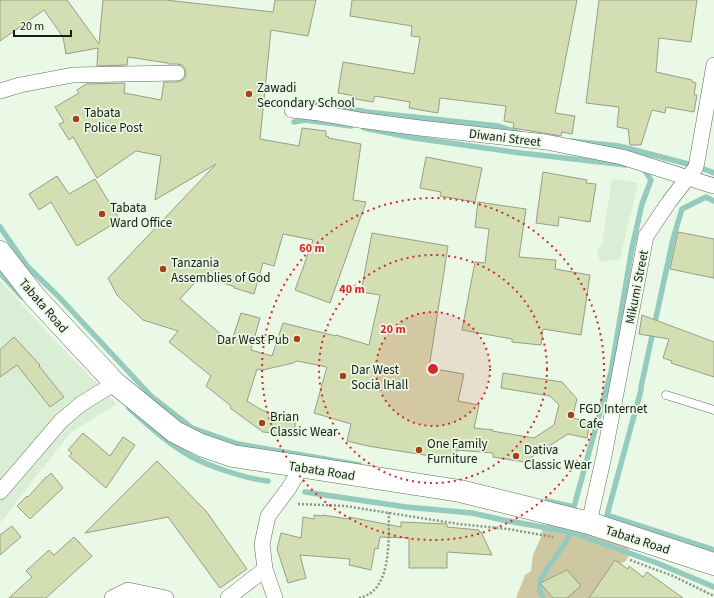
<svg xmlns="http://www.w3.org/2000/svg" width="714" height="598" font-family="'Source Sans 3',sans-serif">
  <style>
    .built { fill: #daeed5 }
    .green { fill: #cec8a2 }
    .lines { fill: none; stroke-linecap: round; stroke-linejoin: round }
    .stream { stroke: #95cbbf; stroke-width: 5.5 }
    .building { fill: #d3deb2; stroke: #989d89 }
    .service-casing { stroke: #616e5e; stroke-width: 9 }
    .minor-casing { stroke: #616e5e; stroke-width: 16 }
    .secondary-casing { stroke: #616e5e; stroke-width: 23 }
    .path { stroke: #899587; stroke-width: 2.5; stroke-dasharray: 2 2; stroke-linecap: butt }
    .service { stroke: #fff; stroke-width: 8 }
    .minor { stroke: #fff; stroke-width: 15 }
    .secondary { stroke: #fff; stroke-width: 22 }
    .ring { fill: none; stroke: #d62828; stroke-width: 2; stroke-dasharray: 2 4 }
    .poi-dot { fill: #a64016; stroke: #e9f9e5; stroke-width: 1.5 }
    .labels { text-anchor: middle; stroke-width: 3.5; stroke-linejoin: round; paint-order: stroke }
    .poi-label { font-size: 13px; fill: #171d16; stroke: #e9f9e5; text-anchor: start }
    .street-label { font-size: 13px; fill: #171d16; stroke: #e9f9e5 }
    .centre { fill: #d62828; stroke: #e9f9e5; stroke-width: 2 }
    .ring-label { font-size: 12px; text-anchor: middle; font-weight: bold; fill: #d62828; stroke: #e9f9e5; stroke-width: 3.5; stroke-linejoin: round; paint-order: stroke }
  </style>
  <rect width="100%" height="100%" fill="#e9f9e5"/>
  <!-- built -->
  <g class="built">
    <path d="M612 179 638 183 620 259 600 262 597 251 602 244Z"/>
    <path d="M0 281 65 351 117 404 70 433 0 523Z"/>
  </g>
  <!-- green -->
  <path class="green" d="M550 523 625 544 631 552 626 561 616 566 609 598H516L525 575 531 571 533 555 541 537 543 527Z"/>
  <g class="lines">
    <!-- stream -->
    <g class="stream">
      <path d="M295 102 334 106 367 112 498 126 520 133"/>
      <path d="M294 122 305 120 351 126"/>
      <path d="M364 128 414 138 521 153 626 165"/>
      <path d="M571 141 619 146 688 164"/>
      <path d="M704 169 714 173"/>
      <path d="M0 227 27 266 58 296 152 397 192 428 238 444 360 465"/>
      <path d="M0 273 22 297"/>
      <path d="M641 387 673 239 682 209 706 197 714 201"/>
      <path d="M641 390 607 515 714 550"/>
      <path d="M129 408C148 425 169 445 192 457 211 467 247 479 268 481"/>
      <path d="M305 492 406 507 472 513 503 520 570 532 657 563 714 587"/>
      <path d="M547 501 574 507 575 503 611 372 632 248 642 204 651 180 643 168H641"/>
      <path d="M543 598C542 595 540 592 540 589 537 573 566 550 570 532"/>
    </g>
  </g>
  <!-- building -->
  <g class="building">
    <path d="M0 0H67L99 44 103 0H166L273 12 275 0H316L308 36 271 30 260 139 299 146 302 128 326 131V136L329 137 328 138 361 144 353 200 366 202 330 303 295 290 313 240 283 234 274 266 263 263 254 294 234 288 235 287 202 275 180 299 231 343 241 313 260 318 251 350 272 356 283 323 336 336V335L369 345 380 295 361 292 372 233 448 246 429 368 464 374 458 401 479 405 474 428 493 430 492 431 534 438 554 425 559 405 550 396 501 388 503 373 562 382 577 399 572 418 590 422 587 438 568 434 524 462 493 457V453L457 450 456 460 368 446 347 441 351 424 314 413 327 367 297 361 293 363 263 370 257 369 247 401 260 409 276 416 295 418V435L263 432 230 408 231 406 206 386 211 376 169 342 178 331 143 320 117 295 108 278 216 164 155 200 161 156 136 151 97 178 73 137 69 140 59 124 64 122 55 107 79 93 77 90 86 84 125 83 124 93 161 100 164 82H177L182 80 185 78 186 73 185 69 182 65 177 64H168V63L128 57 127 65 97 66 98 48 66 54 63 37 44 10 0 41Z"/>
    <path d="M352 0H577L555 113 575 116 572 134 562 132 561 136 513 128 514 123 504 121 506 106 440 98 438 113 409 108 410 102 375 96 373 102 355 99V96L338 93 343 62 414 74 420 37 411 36 412 26 350 16Z"/>
    <path d="M599 0H697L691 42 659 38 656 72 692 80V82L696 83 694 95H697L694 112 666 107 665 113 652 110 641 145H630L628 129 617 127 619 107 586 103Z"/>
    <path d="M426 157 482 168 475 202 440 196 441 192 420 188Z"/>
    <path d="M543 172 587 180 586 183 596 184 590 222 559 217 558 226 536 223Z"/>
    <path d="M57 176 69 194 95 179 120 220 77 246 51 202 39 210 29 194Z"/>
    <path d="M478 202 526 209 519 257 556 260 555 269 590 275 581 335 543 329 541 345 512 342V339L462 330 475 262 485 263 489 229 475 227Z"/>
    <path d="M678 232 714 239V278L670 269Z"/>
    <path d="M642 315 714 342V377L671 363 672 361 663 358 669 339 639 334Z"/>
    <path d="M14 337 40 365 39 366 64 397 50 407 17 365 0 377V350Z"/>
    <path d="M83 433 110 456 123 437 135 445 106 488 69 456 72 453 68 450Z"/>
    <path d="M157 461 206 511 247 569 220 588 168 517 85 533Z"/>
    <path d="M51 473 63 488 30 519 17 506 27 496 28 497 46 477H47Z"/>
    <path d="M314 515 323 516V515L348 519 349 517 401 527V522L447 524V527L479 530V532H481L492 555 447 552V568H409V538L380 537 378 549 375 548 371 570 349 565 350 559 300 555 306 578 288 583 277 549 281 533 301 538 303 517 314 519Z"/>
    <path d="M12 526 21 537 0 555V535Z"/>
    <path d="M74 537 92 556 46 598H9L32 577 26 571 49 550 54 555Z"/>
    <path d="M615 560 628 569 629 566 643 577 647 572 683 598H589Z"/>
    <path d="M567 570 581 586 567 598H553L540 583Z"/>
  </g>
  <g class="lines">
    <defs>
      <path id="service" d="M666 395 714 410"/>
      <g id="minor">
        <path d="M0 91 20 85 73 75 177 73"/>
        <path d="M292 110 319 113 359 120 420 128 546 142 622 157 714 186"/>
        <path d="M0 492 61 421 81 404 115 383"/>
        <path d="M589 523 604 456 646 236 669 202 696 167 714 65"/>
        <path d="M112 598 128 590 166 598"/>
        <path d="M228 598 265 569"/>
        <path d="M275 598 265 569 262 544 268 516 289 488 302 466"/>
      </g>
      <path id="secondary" d="M0 252 35 297 115 383 175 432 201 445 233 456 460 491 589 523 714 564"/>
    </defs>
    <!-- service casing -->
    <use href="#service" class="service-casing"/>
    <!-- minor casing -->
    <use href="#minor" class="minor-casing"/>
    <!-- secondary casing -->
    <use href="#secondary" class="secondary-casing"/>
    <!-- path -->
    <g class="path">
      <path d="M298 504 345 506 459 524 508 529 553 537"/>
      <path d="M630 560 673 576 714 596"/>
      <path d="M359 598C393 591 388 539 389 512"/>
    </g>
    <!-- service -->
    <use href="#service" class="service"/>
    <!-- minor -->
    <use href="#minor" class="minor"/>
    <!-- secondary -->
    <use href="#secondary" class="secondary"/>
  </g>
  <!-- distance rings -->
  <circle cx="433" cy="369" r="57" fill="#d62828" fill-opacity=".12"/>
  <g class="ring">
    <circle cx="433" cy="369" r="57"/>
    <circle cx="433" cy="369" r="114"/>
    <circle cx="433" cy="369" r="171"/>
  </g>
  <!-- markers -->
  <g class="poi-dot">
    <circle cx="249" cy="94" r="4"/>
    <circle cx="76" cy="119" r="4"/>
    <circle cx="102" cy="214" r="4"/>
    <circle cx="163" cy="269" r="4"/>
    <circle cx="297" cy="339" r="4"/>
    <circle cx="343" cy="376" r="4"/>
    <circle cx="571" cy="415" r="4"/>
    <circle cx="262" cy="423" r="4"/>
    <circle cx="419" cy="450" r="4"/>
    <circle cx="516" cy="456" r="4"/>
  </g>
  <g class="labels">
    <!-- poi labels -->
    <g class="poi-label">
      <text x="257" y="92">Zawadi<tspan x="257" dy="15">Secondary School</tspan></text>
      <text x="84" y="117">Tabata<tspan x="84" dy="15">Police Post</tspan></text>
      <text x="110" y="212">Tabata<tspan x="110" dy="15">Ward Office</tspan></text>
      <text x="171" y="267">Tanzania<tspan x="171" dy="15">Assemblies of God</tspan></text>
      <text x="289" y="344" text-anchor="end">Dar West Pub</text>
      <text x="351" y="374">Dar West<tspan x="351" dy="15">Socia lHall</tspan></text>
      <text x="579" y="413">FGD Internet<tspan x="579" dy="15">Cafe</tspan></text>
      <text x="270" y="421">Brian<tspan x="270" dy="15">Classic Wear</tspan></text>
      <text x="427" y="448">One Family<tspan x="427" dy="15">Furniture</tspan></text>
      <text x="524" y="454">Dativa<tspan x="524" dy="15">Classic Wear</tspan></text>
    </g>
    <!-- street labels -->
    <g class="street-label">
      <text transform="translate(505 137) rotate(7)" y="5">Diwani Street</text>
      <text transform="translate(636 287) rotate(-79)" y="5">Mikumi Street</text>
      <text transform="translate(44 305) rotate(49)" y="5">Tabata Road</text>
      <text transform="translate(322 470) rotate(9)" y="5">Tabata Road</text>
      <text transform="translate(638 539) rotate(18)" y="5">Tabata Road</text>
    </g>
  </g>
  <circle cx="433" cy="369" r="6" class="centre"/>
  <g class="ring-label">
    <text x="312" y="252">60 m</text>
    <text x="352" y="293">40 m</text>
    <text x="393" y="333">20 m</text>
  </g>
  <!-- scale -->
  <path d="M14 30v6h57v-6" fill="none" stroke="#171d16" stroke-width="2"/>
  <text x="20" y="30" font-size="12" fill="#171d16" stroke="#e9f9e5" stroke-width="3" paint-order="stroke">20 m</text>
</svg>
